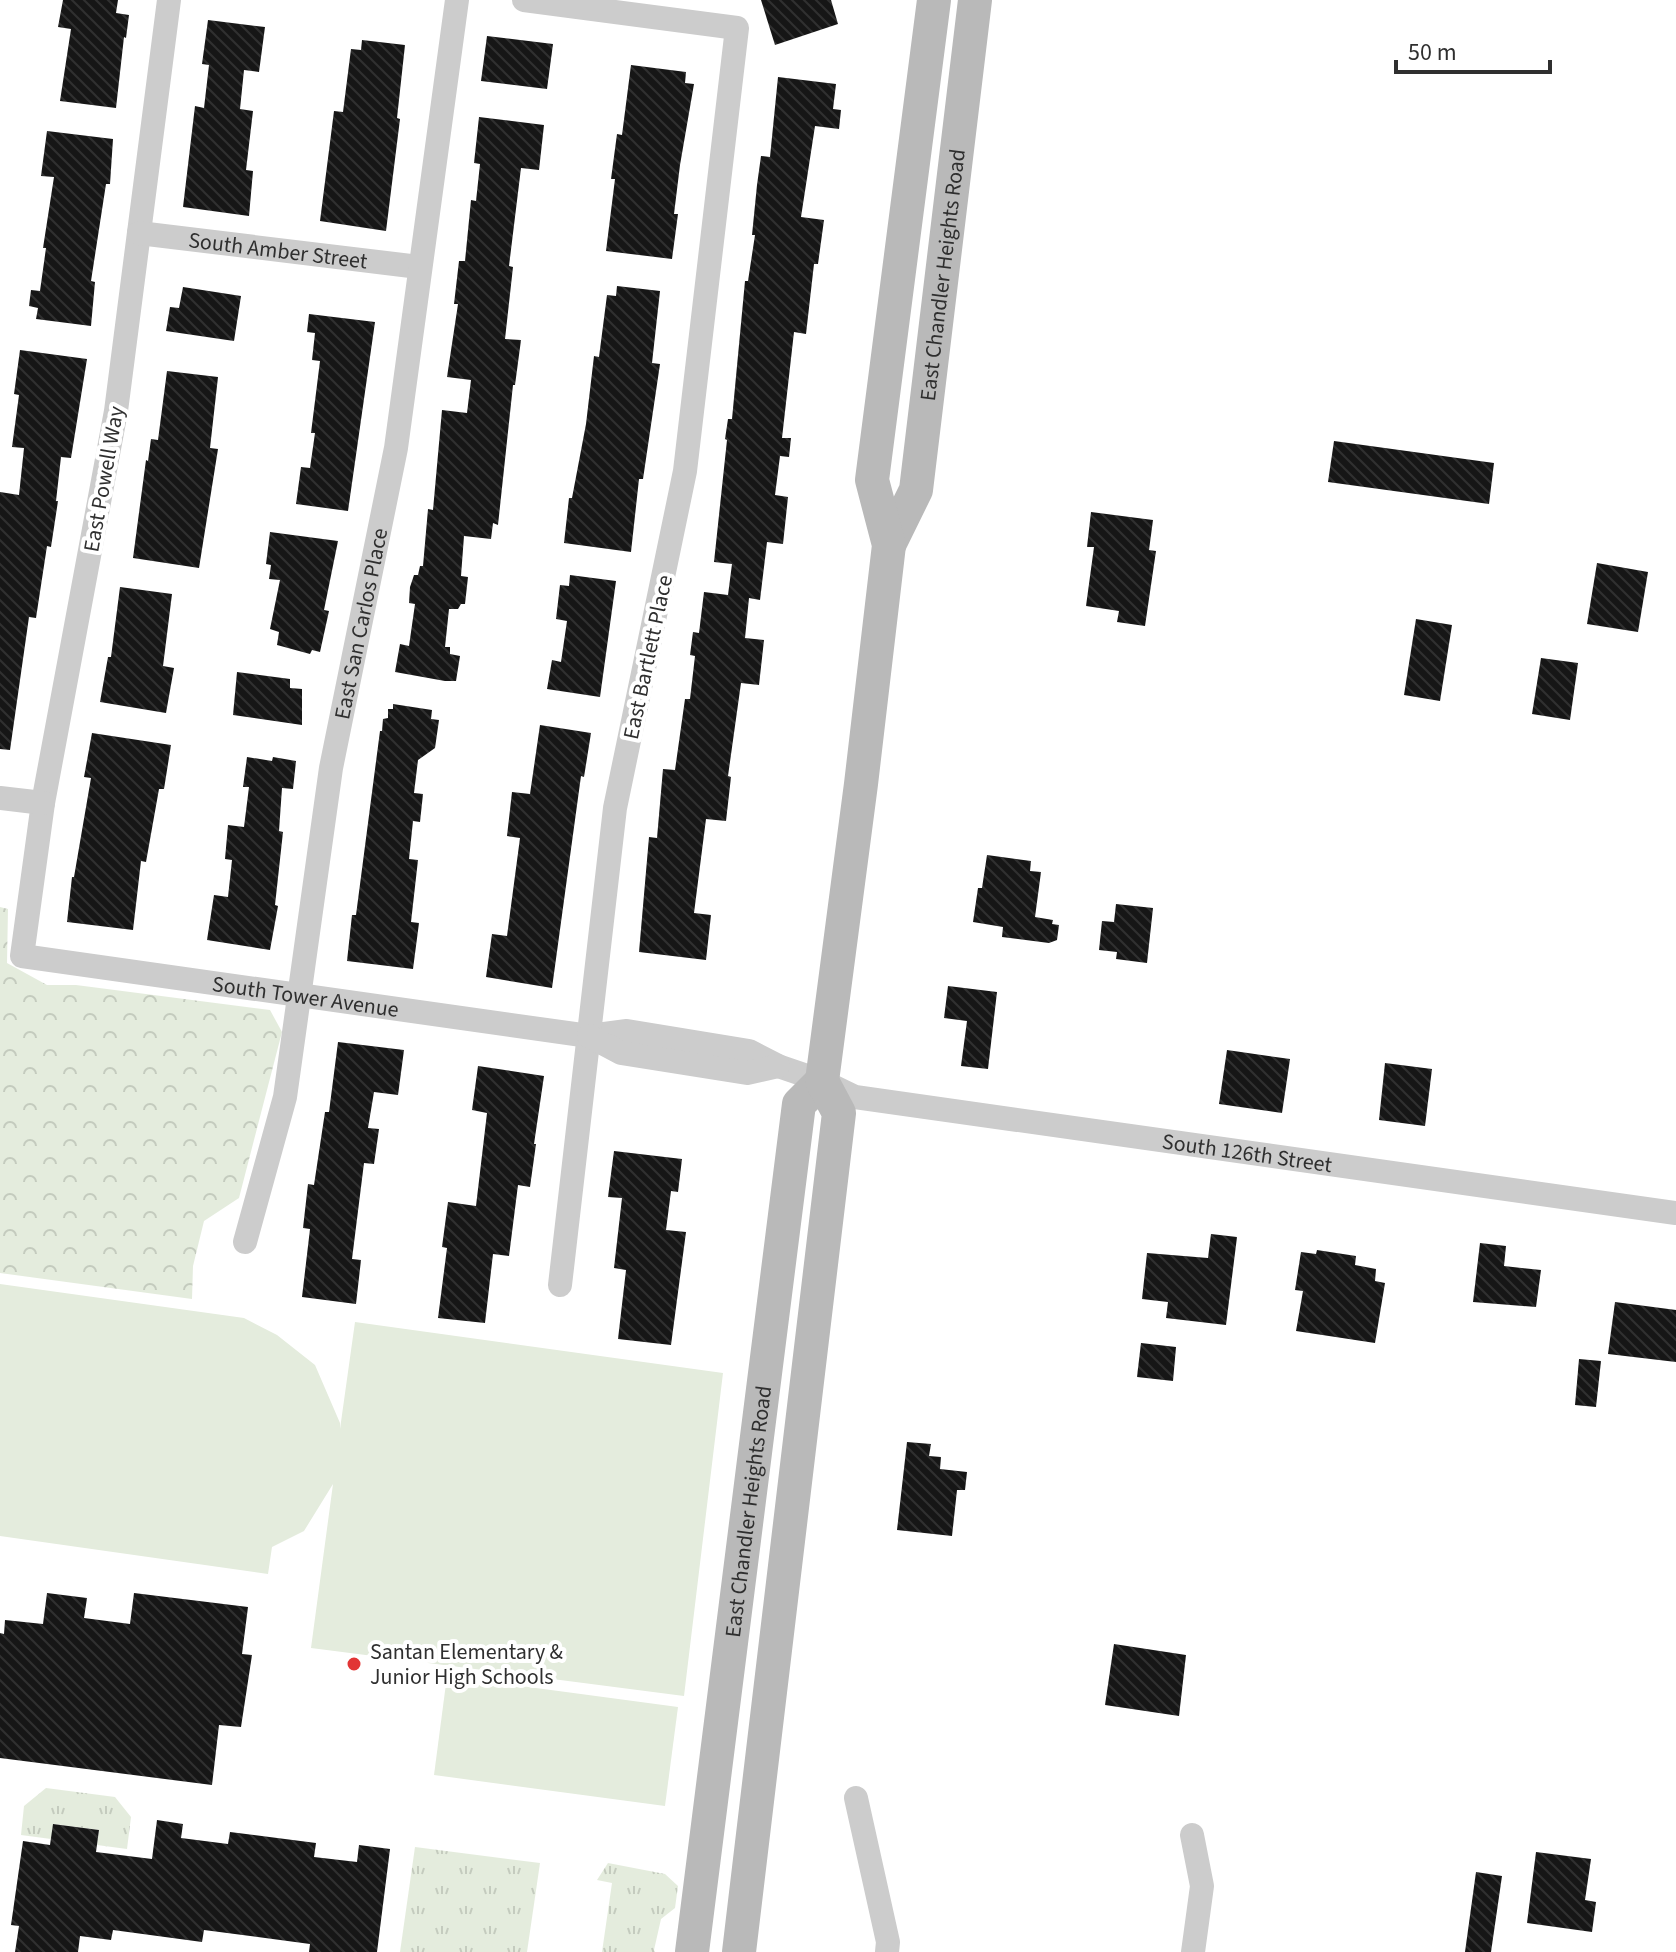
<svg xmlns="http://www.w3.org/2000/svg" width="1676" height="1952" font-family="'Source Sans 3',sans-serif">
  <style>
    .grass { fill: url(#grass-tufts) }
    .forest { fill: url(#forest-crowns) }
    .pitch { fill: #e4ecdd }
    .building { fill: url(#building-back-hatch) }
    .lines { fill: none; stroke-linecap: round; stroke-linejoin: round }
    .minor { stroke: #ccc; stroke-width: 24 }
    .secondary { stroke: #b9b9b9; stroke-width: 34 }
    .poi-dot { fill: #e23535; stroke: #fff; stroke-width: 3 }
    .labels { text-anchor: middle; stroke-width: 8; stroke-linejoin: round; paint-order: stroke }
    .street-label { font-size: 22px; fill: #2f2f2f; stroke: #fff }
    .poi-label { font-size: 22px; fill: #2f2f2f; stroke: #fff; text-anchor: start }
  </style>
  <defs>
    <pattern id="grass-tufts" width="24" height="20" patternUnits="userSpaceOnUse" patternTransform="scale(2)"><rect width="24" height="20" fill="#e4ecdd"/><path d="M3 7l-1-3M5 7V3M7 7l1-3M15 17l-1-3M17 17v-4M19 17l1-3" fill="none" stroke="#c4cbbe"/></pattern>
    <pattern id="forest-crowns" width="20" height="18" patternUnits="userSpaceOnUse" patternTransform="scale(2)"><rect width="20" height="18" fill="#e4ecdd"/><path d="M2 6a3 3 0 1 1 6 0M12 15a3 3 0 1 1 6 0" fill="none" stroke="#c4cbbe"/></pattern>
    <pattern id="building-back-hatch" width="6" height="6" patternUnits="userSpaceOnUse" patternTransform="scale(2)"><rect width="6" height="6" fill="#161616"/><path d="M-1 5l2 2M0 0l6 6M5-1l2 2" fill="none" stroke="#303030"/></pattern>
  </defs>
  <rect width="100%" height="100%" fill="#fff"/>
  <!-- grass -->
  <g class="grass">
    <path d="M46 1788 115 1797 131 1817 127 1849 97 1845 99 1830 54 1824 51 1839 21 1835 24 1806Z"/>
    <path d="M415 1847 540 1863 527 1952H400Z"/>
    <path d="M608 1863 665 1874 678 1886 675 1908 661 1919 654 1950 655 1952H602L612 1883 597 1880Z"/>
  </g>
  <!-- forest -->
  <path class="forest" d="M0 907 8 909 7 963 47 985H76L270 1010 282 1032 239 1198 204 1221 193 1266 192 1299 0 1273Z"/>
  <!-- pitch -->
  <g class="pitch">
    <path d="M0 1284 244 1318 277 1335 315 1365 340 1423V1429L355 1322 723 1373 684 1696 311 1648 333 1484 304 1531 272 1547 268 1574 0 1536Z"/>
    <path d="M447 1676 678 1707 665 1806 434 1775Z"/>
  </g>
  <!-- building -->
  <g class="building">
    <path d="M63 0H118L116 13 129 15 126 38 124 37 116 108 60 101 71 29 58 27Z"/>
    <path d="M761 0H831L838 24 775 45Z"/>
    <path d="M208 20 265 27 259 72 244 70 240 109 253 111 246 170 253 171 249 216 183 207 195 106 204 108 209 65 202 64Z"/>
    <path d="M487 36 553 44 547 89 481 81Z"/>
    <path d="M362 40 405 45 397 118 400 119 386 231 320 221 334 111 343 112 351 49 361 50Z"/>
    <path d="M631 65 686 72 685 83 694 84 680 165 674 214H678L672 259 606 251 615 179H611L617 134 622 135Z"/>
    <path d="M778 77 836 84 833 109 841 110 839 129 815 126 801 217 824 220 818 264H814L806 334 794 332 782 438H791L789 457 780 456 775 495 788 497 783 544 767 542 760 600 749 598 745 638 764 640 759 685 741 683 728 776 731 777 726 821 706 819 694 913 711 915 706 960 639 952 649 837 657 838 663 769 675 770 685 699H690L695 656 690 655 693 632 699 633 704 592 728 595 732 564 714 562 727 440 725 439 728 419H732L745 281H748L755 235H752L757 185 761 156 770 157Z"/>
    <path d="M479 117 544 125 539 170 521 168 509 266 513 267 505 339 521 340 515 385H513L498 525 493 523 491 539 464 536 461 576 468 577 465 604H461L458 609H449L445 647H450V654L460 656 456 681H445L395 672 400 644 409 646 415 604 409 603 410 587 414 575H418L420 566H423L428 509 433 510 442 410 467 413 471 380 447 377 458 304H454L459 261H465L471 200 476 201 480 164 474 163Z"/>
    <path d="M47 131 113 139 110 184H106L91 281 95 282 91 326 36 319 38 308 29 306 31 290 40 291 46 248H43L54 177 41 176Z"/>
    <path d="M617 286 660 291 652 363 660 364 643 479H639L631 552 564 543 569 498H572L586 424 594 356 599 357 607 295 616 296Z"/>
    <path d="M183 287 241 296 234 341 166 331 170 307 179 308Z"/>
    <path d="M309 314 375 322 348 511 296 504 301 467 310 468 315 433H311L320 361 312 360 315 333 307 332Z"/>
    <path d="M20 350 87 359 71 458 61 457 56 501H58L51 547 47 546 36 618 29 617 10 750 0 749V492L19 495 24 448 12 447 19 395 14 394Z"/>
    <path d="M167 371 218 377 210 448 218 449 199 568 133 558 146 460 148 461 151 439 158 440Z"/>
    <path d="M1334 441 1494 463 1489 504 1328 482Z"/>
    <path d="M1091 512 1153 520 1149 550 1156 551 1145 626 1117 622 1119 611 1086 606 1094 547H1087Z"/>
    <path d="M270 532 338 541 324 610 329 611 320 652 312 650 310 654 277 645 279 632 270 629 280 580 269 579 271 565 266 564Z"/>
    <path d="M1597 563 1648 572 1638 632 1587 624Z"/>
    <path d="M570 575 616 581 600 697 547 689 552 660 561 662 567 621 556 619 560 585 569 586Z"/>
    <path d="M120 587 172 594 163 666 174 668 166 713 100 702 108 657H111Z"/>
    <path d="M1416 619 1452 625 1440 701 1404 695Z"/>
    <path d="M1541 658 1578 663 1570 720 1532 714Z"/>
    <path d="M237 672 290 679V688L302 689V725L233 715Z"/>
    <path d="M393 704 432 710 431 719 439 720 435 748 418 760 414 793 423 794 420 822 413 821 409 859 418 860 411 922 419 923 413 969 347 961 352 915H356L380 731H382L383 719 388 718V709H393Z"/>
    <path d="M540 725 591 733 584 777 581 776 552 988 486 977 492 934 507 936 520 838 507 836 512 792 530 794Z"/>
    <path d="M92 733 171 745 164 789H159L146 862 141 861 133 930 67 922 72 877H74L91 778 84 777Z"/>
    <path d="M247 757 272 761 273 757 296 761 293 789 282 788 279 831 283 832 275 905 278 906 270 950 207 940 214 895 228 897 232 860 225 859 228 825 244 827 249 787H243Z"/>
    <path d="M987 855 1031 861 1030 871 1041 872 1035 917 1053 920 1052 924 1059 925 1057 940 1049 943 1002 937 1003 927 973 922 978 888H982Z"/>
    <path d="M1116 904 1153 908 1147 963 1116 959 1117 952 1099 950 1102 921 1114 922Z"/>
    <path d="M948 986 997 992 988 1069 961 1066 967 1021 944 1018Z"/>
    <path d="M338 1042 404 1050 398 1095 374 1092 368 1128 379 1129 374 1164 364 1163 352 1259 361 1260 356 1304 302 1297 310 1229 303 1228 308 1184 314 1185 325 1112H329Z"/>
    <path d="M1227 1050 1290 1059 1282 1113 1219 1104Z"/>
    <path d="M1385 1063 1432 1069 1425 1126 1379 1120Z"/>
    <path d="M478 1066 544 1076 534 1144H536L530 1187 518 1185 509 1256 493 1254 485 1323 438 1318 447 1248 442 1247 448 1202 476 1206 487 1113 472 1110Z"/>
    <path d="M614 1151 682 1159 678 1192 671 1191 666 1230 686 1232 671 1345 618 1339 626 1270 614 1268 622 1198 608 1197Z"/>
    <path d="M1211 1234 1237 1237 1226 1325 1166 1318 1168 1302 1142 1299 1147 1253 1208 1258Z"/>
    <path d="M1480 1243 1506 1246 1504 1266 1541 1270 1536 1307 1473 1302Z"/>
    <path d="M1317 1250 1356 1256 1355 1265 1376 1269 1375 1281 1385 1283 1375 1343 1296 1331 1303 1291 1295 1290 1301 1252 1316 1254Z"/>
    <path d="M1615 1302 1676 1310V1362L1608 1354Z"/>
    <path d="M1141 1343 1176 1347 1173 1381 1137 1377Z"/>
    <path d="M1579 1359 1601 1361 1596 1407 1575 1405Z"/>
    <path d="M907 1442 931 1444 929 1456 941 1457 940 1469 967 1472 965 1490H957L952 1536 897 1530Z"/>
    <path d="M47 1593 87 1598 84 1618 130 1624 134 1593 248 1607 242 1654 252 1655 241 1727 219 1725 212 1785 0 1758V1633L4 1634 5 1620 43 1624Z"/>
    <path d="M1114 1644 1186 1655 1179 1716 1105 1705Z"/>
    <path d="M157 1820 183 1824 181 1838 228 1844 230 1832 316 1843 314 1857 357 1862 359 1845 390 1849 377 1952H309L310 1944 204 1930 202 1942 113 1930 111 1940 80 1936 78 1952H15L19 1926 11 1925 23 1841 50 1845 53 1824 99 1830 96 1852 152 1859Z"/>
    <path d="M1536 1852 1591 1859 1585 1900 1596 1902 1592 1932 1527 1923Z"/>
    <path d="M1476 1872 1502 1876 1491 1952H1465Z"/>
  </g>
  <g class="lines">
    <!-- minor -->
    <g class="minor">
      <path id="s1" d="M169 0 116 411 43 803 22 956 589 1036 627 1031 749 1051 778 1066 822 1081 855 1097 1676 1213"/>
      <path d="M524 0 737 28 685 471 615 808 560 1285"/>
      <path id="s2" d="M139 233 419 267"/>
      <path d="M0 798 43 803"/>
      <path d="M589 1036 621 1053 747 1073 778 1066"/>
      <path id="s3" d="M245 1242 285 1097 331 768 396 448 457 0"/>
      <path d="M856 1798 888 1942 887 1952"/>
      <path d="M1192 1835 1202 1886 1193 1952"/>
    </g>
    <!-- secondary -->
    <g class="secondary">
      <path id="s4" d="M889 545 916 490 975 0"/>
      <path id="s5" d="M692 1952 799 1104 822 1081"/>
      <path d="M739 1952 839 1113 822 1081 861 784 889 545 872 480 934 0"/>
    </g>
  </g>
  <!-- markers -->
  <circle class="poi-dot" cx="354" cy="1664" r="8"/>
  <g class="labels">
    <!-- street labels -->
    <g class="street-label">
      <text dy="8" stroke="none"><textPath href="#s2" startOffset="140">South Amber Street</textPath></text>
      <text dy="8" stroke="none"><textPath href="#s4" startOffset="278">East Chandler Heights Road</textPath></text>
      <text transform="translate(103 479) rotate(-80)" y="8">East Powell Way</text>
      <text dy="8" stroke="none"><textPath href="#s3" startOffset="630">East San Carlos Place</textPath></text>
      <text transform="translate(647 657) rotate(-78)" y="8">East Bartlett Place</text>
      <text dy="8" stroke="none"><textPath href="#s1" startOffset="1254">South Tower Avenue</textPath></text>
      <text dy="8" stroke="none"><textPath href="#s1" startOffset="2214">South 126th Street</textPath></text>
      <text dy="8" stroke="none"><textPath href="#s5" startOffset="444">East Chandler Heights Road</textPath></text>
    </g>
    <!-- poi labels -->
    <g class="poi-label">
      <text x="370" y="1659">Santan Elementary &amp;<tspan x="370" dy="25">Junior High Schools</tspan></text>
    </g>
  </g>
  <!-- scale -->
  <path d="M1396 60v12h154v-12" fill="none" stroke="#2f2f2f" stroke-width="4"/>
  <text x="1408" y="60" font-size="24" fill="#2f2f2f" stroke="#ffffff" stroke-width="6" paint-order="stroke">50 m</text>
</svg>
